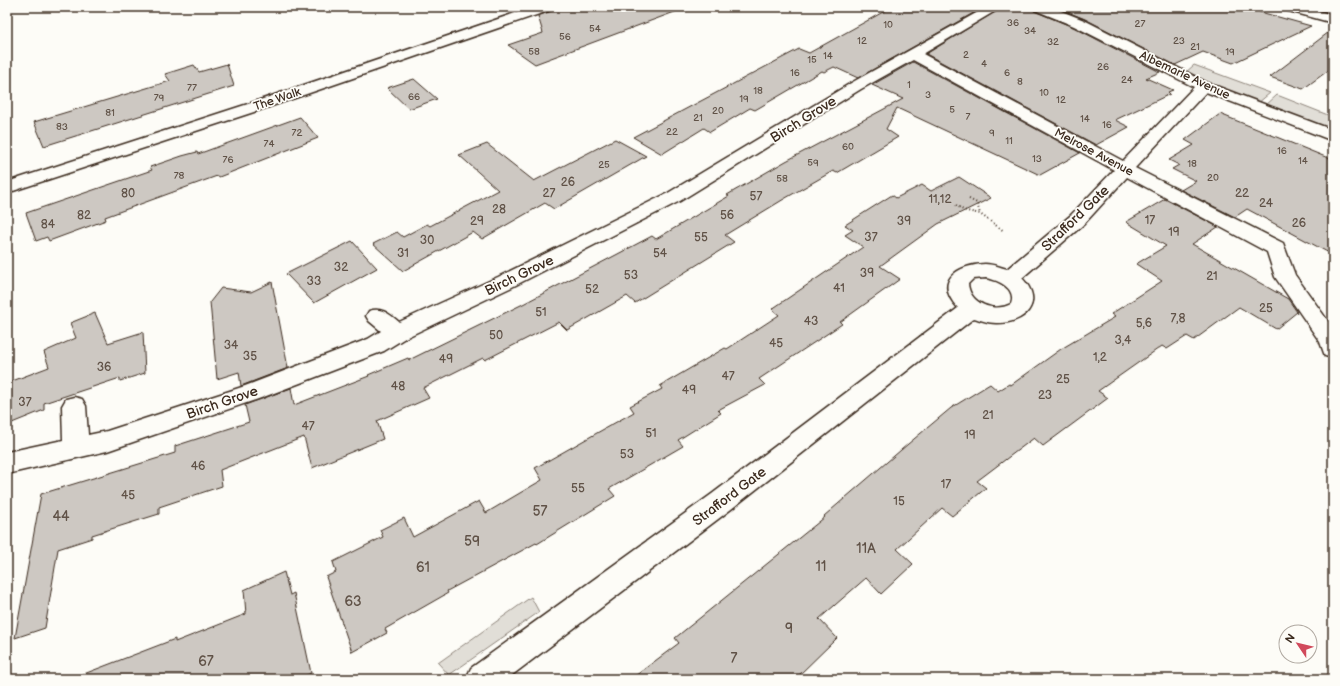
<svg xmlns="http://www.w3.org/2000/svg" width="1340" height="686" font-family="'Balsamiq Sans',sans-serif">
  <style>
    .green { fill: #e1ded7; stroke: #8e847a }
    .building { fill: #cdc8c2; stroke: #3b2a1e }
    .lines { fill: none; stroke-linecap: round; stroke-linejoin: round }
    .minor-casing { stroke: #3b2a1e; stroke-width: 3 }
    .path { stroke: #3b2a1e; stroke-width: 2; stroke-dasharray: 1 2.5; stroke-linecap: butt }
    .minor { fill: #fdfcf7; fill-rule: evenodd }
    .labels { text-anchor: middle; stroke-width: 3.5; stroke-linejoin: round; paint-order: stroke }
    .far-number-label { font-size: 10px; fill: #605247 }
    .far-street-label { font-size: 12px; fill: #3b2a1e; stroke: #fdfcf7 }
    .number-label { font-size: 12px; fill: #605247 }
    .street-label { font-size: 14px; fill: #3b2a1e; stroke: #fdfcf7 }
    .near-number-label { font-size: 14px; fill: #605247 }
  </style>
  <rect width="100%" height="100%" fill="#fdfcf7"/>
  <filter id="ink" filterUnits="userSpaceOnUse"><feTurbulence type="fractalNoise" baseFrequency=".025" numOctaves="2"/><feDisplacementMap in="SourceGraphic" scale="8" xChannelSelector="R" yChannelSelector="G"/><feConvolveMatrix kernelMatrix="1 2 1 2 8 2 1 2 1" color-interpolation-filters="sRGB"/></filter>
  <g filter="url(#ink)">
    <!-- green -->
    <g class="green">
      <path d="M1194 65 1270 93 1258 103 1185 73Z"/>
      <path d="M1277 95 1333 117V131L1265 106Z"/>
      <path d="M531 597 539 612 449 675 438 663Z"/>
    </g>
    <!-- building -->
    <g class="building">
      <path d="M553 7H679L680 10 535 64 508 45 543 33 538 16 551 11Z"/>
      <path d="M892 7H984L858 78 834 67 824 72 822 71 755 110 750 108 710 132 704 128 662 154 633 137 799 49 809 53Z"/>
      <path d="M1003 7H1033L1034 11 1073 27 1160 72 1146 78 1173 90 1168 92 1170 94 1115 120 1129 127 1096 145 926 54Z"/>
      <path d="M1055 7H1242L1311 26 1233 63 1203 52 1175 65 1085 19Z"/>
      <path d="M1333 29V67L1303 89 1270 77Z"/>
      <path d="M913 62 1080 153 1040 175 897 108 886 129 898 137 837 173 833 171 784 199 725 235 734 242 635 303 627 296 567 330 559 322 485 360 483 358 423 388 429 398 377 421 383 439 312 468 304 437 220 470 222 486 159 507V514L92 535V538L58 549 45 628 15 638 41 494 175 453V446L249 422 245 405 291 388 294 405 369 376 368 375 408 358 409 360 523 304 652 236 656 239 729 196 727 195 786 161 903 99 872 85Z"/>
      <path d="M227 64 234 86 44 146 34 122 170 81 165 74 194 65 199 72Z"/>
      <path d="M414 79 437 99 409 109 387 88Z"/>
      <path d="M1220 114 1333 160V255L1247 209 1235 217 1181 190 1196 181 1172 169 1179 165 1169 160 1194 145 1185 140Z"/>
      <path d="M300 117 318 138 219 177 217 176 105 217 106 220 49 241 47 237 36 241 26 213 152 170 150 167 182 156 197 152 198 154Z"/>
      <path d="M615 139 646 156 554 209 545 203 482 239 473 232 403 271 373 244 397 232 403 237 427 224 430 226 498 190 459 155 487 144 534 181Z"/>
      <path d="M959 177 991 198 938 224 880 266 900 279 840 322 842 324 759 379 765 385 718 410 721 413 678 440 683 446 609 489 615 496 537 544 536 543 447 591 448 593 385 629 387 633 352 652 326 577 336 572 333 562 383 537 380 530 404 518 413 537 479 501 486 513 542 480 535 468 634 412 630 406 662 389 660 386 725 348 727 349 779 315 772 309 863 247 845 235 853 230 845 225 892 195 896 198 922 185 931 191Z"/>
      <path d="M1165 199 1218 227 1192 244 1288 299 1297 312 1276 329 1239 307 1194 340 1187 336 1167 349 1162 346 1098 391 1108 398 1043 446 1034 438 977 481 986 488 952 516 942 508 897 549 913 564 881 594 866 578 819 619 837 638 795 679H631L679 643 675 638 825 517 824 516 908 444 951 408 990 384 998 391 1009 384 1011 385 1061 349 1115 317 1111 314 1162 281 1136 264 1166 246 1126 222Z"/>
      <path d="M352 241 377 268 314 303 286 274Z"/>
      <path d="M272 282 288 368 241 386 239 372 217 379 210 302 221 288 251 292Z"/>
      <path d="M95 313 108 343 143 332 145 373 120 381V378L44 403V410L7 425V383L49 367 44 352 76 338 70 323Z"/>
      <path d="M284 572 290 595 294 593 311 673 299 679H77L76 677 175 639V642L246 614 244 590Z"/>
    </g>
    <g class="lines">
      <defs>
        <g id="minor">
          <path d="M533 7H552L551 10 260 110 7 193V182L248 104Z"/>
          <path d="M987 7H1002L923 54 1123 161 1194 87 1074 26 1035 10 1034 7H1051L1084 20 1208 83 1333 130V141L1206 92 1135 168 1283 243 1295 275 1333 328V358L1325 356 1320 342 1275 277 1267 252 1127 177 1084 224 1022 278C1046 303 1024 324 996 323 988 323 981 320 974 318L730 510 507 679H466L471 668 712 494 958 308C933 281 957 265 985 264 992 264 1000 267 1007 269L1070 216 1114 170 913 60 861 89 680 201 512 287 405 338 384 351 261 398 107 451 7 474V452L63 440 62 406 66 399 74 397 82 399 86 406 88 435 107 431 245 386 368 339 381 331 369 321 366 316 369 311C382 307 389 314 399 322L498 277 668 193 851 83ZM986 278C998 280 1017 288 1011 304 994 313 970 304 968 284L973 279Z"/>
          <path d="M1284 7H1304L1333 15V23L1285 10Z"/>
        </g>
      </defs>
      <!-- minor casing -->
      <use href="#minor" class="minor-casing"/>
      <!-- path -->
      <g class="path">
        <path d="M969 199 977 203 980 214"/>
        <path d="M956 205 963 210 980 214 1004 231"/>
      </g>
      <!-- minor -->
      <use href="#minor" class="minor"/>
    </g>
  </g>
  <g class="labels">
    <!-- far-number labels -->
    <g class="far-number-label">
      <text x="1013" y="26">36</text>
      <text x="1140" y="27">27</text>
      <text x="888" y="28">10</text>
      <text x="595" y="32">54</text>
      <text x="1030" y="34">34</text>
      <text x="565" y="40">56</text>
      <text x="862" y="44">12</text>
      <text x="1179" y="44">23</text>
      <text x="1053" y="45">32</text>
      <text x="1195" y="50">21</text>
      <text x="534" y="55">58</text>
      <text x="1230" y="55">19</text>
      <text x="966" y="58">2</text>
      <text x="828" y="59">14</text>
      <text x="812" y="63">15</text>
      <text x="984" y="67">4</text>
      <text x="1103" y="70">26</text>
      <text x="795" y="76">16</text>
      <text x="1007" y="76">6</text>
      <text x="1127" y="83">24</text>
      <text x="1020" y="85">8</text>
      <text x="909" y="88">1</text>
      <text x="192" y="91">77</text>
      <text x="758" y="94">18</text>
      <text x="1044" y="96">10</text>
      <text x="928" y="98">3</text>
      <text x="414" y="100">66</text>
      <text x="159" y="101">79</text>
      <text x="744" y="102">19</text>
      <text x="1061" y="103">12</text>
      <text x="952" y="113">5</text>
      <text x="718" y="114">20</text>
      <text x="110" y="116">81</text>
      <text x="968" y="120">7</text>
      <text x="698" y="121">21</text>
      <text x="1085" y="122">14</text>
      <text x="1107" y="128">16</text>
      <text x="62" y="130">83</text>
      <text x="672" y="135">22</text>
      <text x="297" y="136">72</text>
      <text x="992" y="136">9</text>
      <text x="1009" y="144">11</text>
      <text x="269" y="147">74</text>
      <text x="848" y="150">60</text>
      <text x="1282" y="154">16</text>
      <text x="1037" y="162">13</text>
      <text x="228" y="163">76</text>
      <text x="1303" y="164">14</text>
      <text x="813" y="166">59</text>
      <text x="1192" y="167">18</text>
      <text x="604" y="168">25</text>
      <text x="179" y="179">78</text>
      <text x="1213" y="181">20</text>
      <text x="782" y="182">58</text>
    </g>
    <!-- far-street labels -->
    <g class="far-street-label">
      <text transform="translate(1185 75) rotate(25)" y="4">Albemarle Avenue</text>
      <text transform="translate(277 99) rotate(-19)" y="4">The Walk</text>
      <text transform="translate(1094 152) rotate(28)" y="4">Melrose Avenue</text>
    </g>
    <!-- number labels -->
    <g class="number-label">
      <text x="568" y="186">26</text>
      <text x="128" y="197">80</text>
      <text x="549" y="197">27</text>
      <text x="1242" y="197">22</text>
      <text x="756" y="200">57</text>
      <text x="940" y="203">11,12</text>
      <text x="1266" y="207">24</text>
      <text x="499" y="213">28</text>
      <text x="84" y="219">82</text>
      <text x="727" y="219">56</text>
      <text x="1150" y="224">17</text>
      <text x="477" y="225">29</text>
      <text x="904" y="225">39</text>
      <text x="1299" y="227">26</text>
      <text x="48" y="228">84</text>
      <text x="1174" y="236">19</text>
      <text x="701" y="241">55</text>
      <text x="871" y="241">37</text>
      <text x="427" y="244">30</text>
      <text x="403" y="257">31</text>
      <text x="660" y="257">54</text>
      <text x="341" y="271">32</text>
      <text x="867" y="277">39</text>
      <text x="631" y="279">53</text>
      <text x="1212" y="280">21</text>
      <text x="314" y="285">33</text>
      <text x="839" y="292">41</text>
      <text x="592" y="293">52</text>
      <text x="1266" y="312">25</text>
      <text x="541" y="316">51</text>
      <text x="1178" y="322">7,8</text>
      <text x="811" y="325">43</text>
      <text x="1144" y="327">5,6</text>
      <text x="496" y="339">50</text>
      <text x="1123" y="344">3,4</text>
      <text x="776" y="347">45</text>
      <text x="231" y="349">34</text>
      <text x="250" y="360">35</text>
      <text x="1100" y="361">1,2</text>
      <text x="446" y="363">49</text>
      <text x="104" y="371">36</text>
      <text x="728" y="380">47</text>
      <text x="1063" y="383">25</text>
      <text x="398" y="390">48</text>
      <text x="689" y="394">49</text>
      <text x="1045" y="399">23</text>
      <text x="25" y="406">37</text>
      <text x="988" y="419">21</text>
      <text x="308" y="430">47</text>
      <text x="651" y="437">51</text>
      <text x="970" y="439">19</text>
      <text x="627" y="458">53</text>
      <text x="198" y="470">46</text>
      <text x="946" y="488">17</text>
      <text x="578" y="492">55</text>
      <text x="128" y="499">45</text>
      <text x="899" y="505">15</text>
    </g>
    <!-- street labels -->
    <g class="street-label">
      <text transform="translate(803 119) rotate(-32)" y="5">Birch Grove</text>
      <text transform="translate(1075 218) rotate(-44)" y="5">Strafford Gate</text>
      <text transform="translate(519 275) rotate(-26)" y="5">Birch Grove</text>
      <text transform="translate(222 402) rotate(-19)" y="5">Birch Grove</text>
      <text transform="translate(729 496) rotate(-37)" y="5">Strafford Gate</text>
    </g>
    <!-- near-number labels -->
    <g class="near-number-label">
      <text x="540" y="516">57</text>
      <text x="61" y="521">44</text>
      <text x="472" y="546">59</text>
      <text x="866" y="553">11A</text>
      <text x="821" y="571">11</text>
      <text x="423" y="572">61</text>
      <text x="353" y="606">63</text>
      <text x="789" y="633">9</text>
      <text x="734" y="663">7</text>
      <text x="206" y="666">67</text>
    </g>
  </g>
  <!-- margin -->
  <rect width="1340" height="686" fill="none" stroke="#fdfcf7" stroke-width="24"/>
  <rect x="12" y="12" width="1316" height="662" fill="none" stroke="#3b2a1e" stroke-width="1.5" filter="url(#ink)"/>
  <!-- north arrow -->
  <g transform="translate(1298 644) rotate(305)"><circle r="19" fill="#fdfcf7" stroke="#afa8a0"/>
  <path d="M0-3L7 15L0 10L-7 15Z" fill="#d1495b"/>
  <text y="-6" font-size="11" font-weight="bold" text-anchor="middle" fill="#3b2a1e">N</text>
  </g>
</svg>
